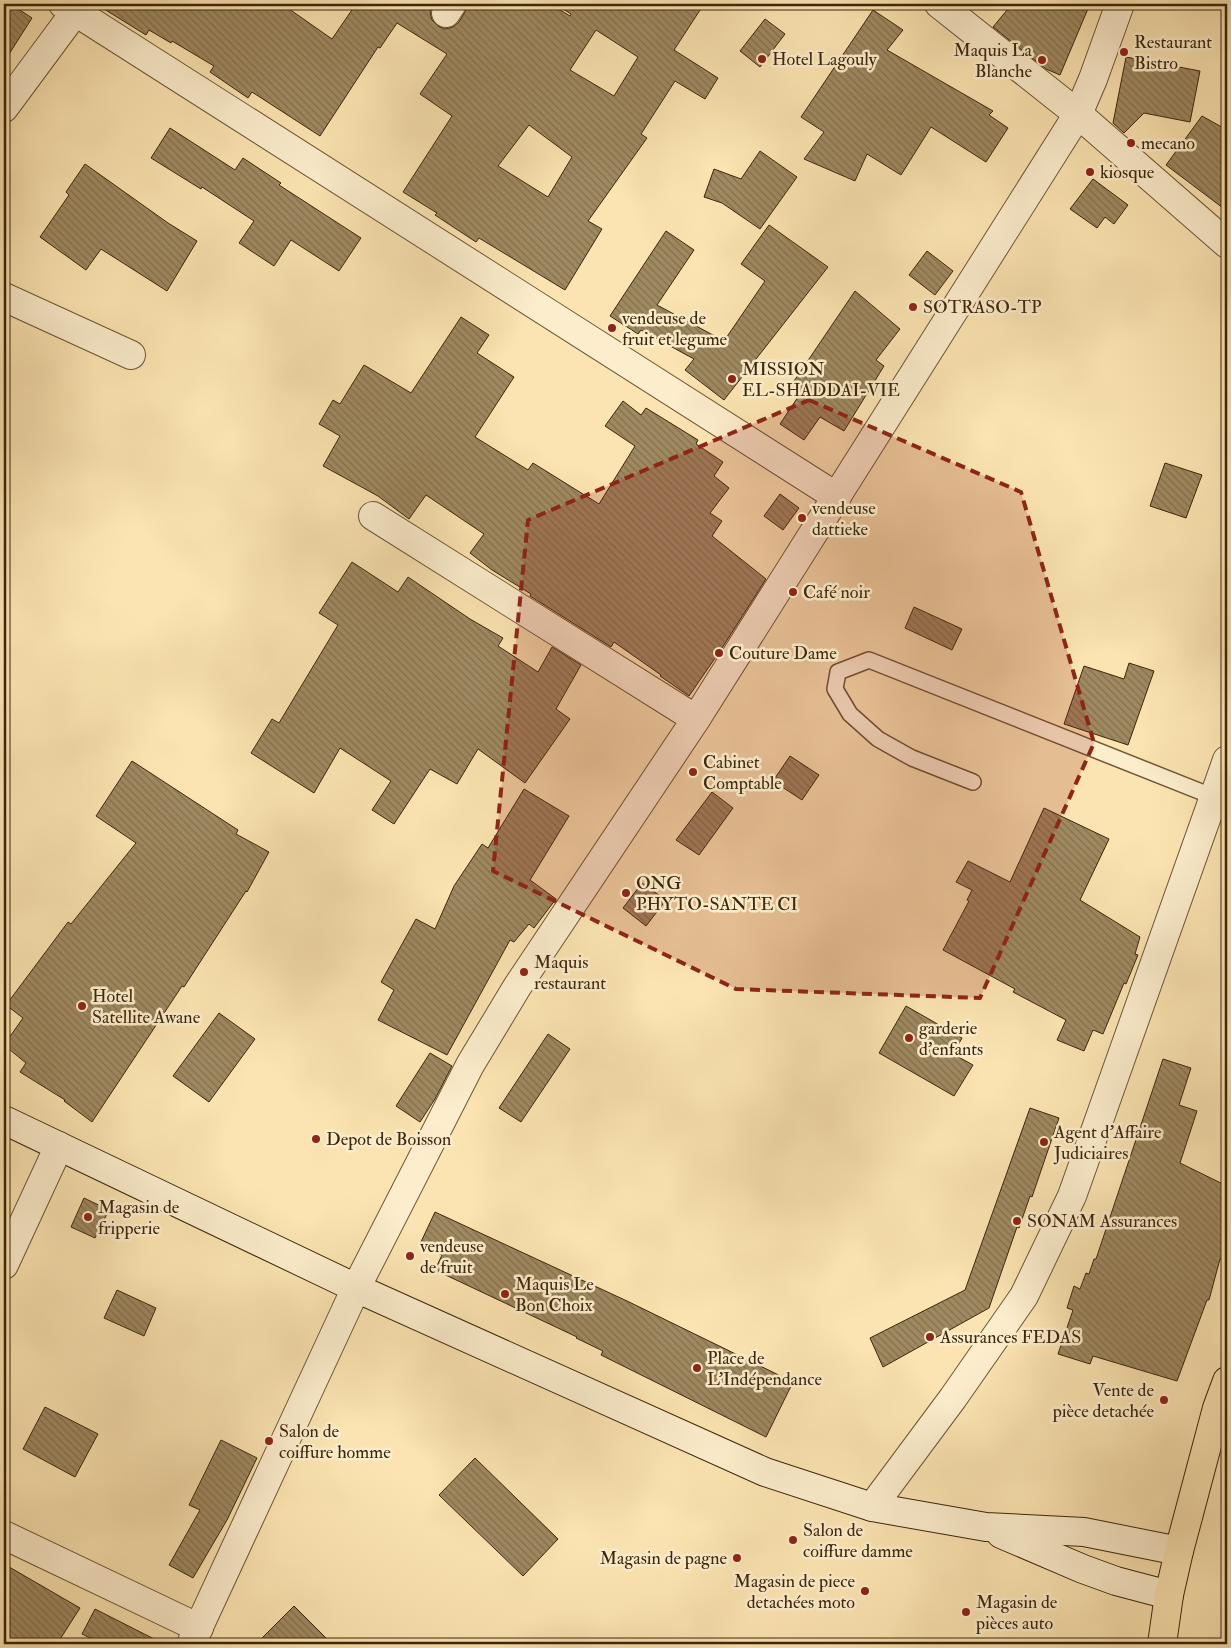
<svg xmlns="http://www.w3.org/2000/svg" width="1231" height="1648" font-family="'IM FELL Double Pica',serif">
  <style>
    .building { fill: url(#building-back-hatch); stroke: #3c260b; fill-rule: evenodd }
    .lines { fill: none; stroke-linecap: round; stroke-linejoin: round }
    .lane-casing { stroke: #6c5634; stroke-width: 18 }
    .street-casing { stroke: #6c5634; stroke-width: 30 }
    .secondary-casing { stroke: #3c260b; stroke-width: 30 }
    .primary-casing { stroke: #3c260b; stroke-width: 30 }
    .lane { stroke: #fcedcc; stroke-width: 15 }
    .street { stroke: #fcedcc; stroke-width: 28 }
    .secondary { stroke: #fcedcc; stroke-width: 28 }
    .primary { stroke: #fbe4b1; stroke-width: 28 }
    .marked { fill: #8f2418; fill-opacity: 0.2; stroke: #8f2418; stroke-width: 4; stroke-dasharray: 10 6; stroke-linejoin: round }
    .poi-dot { fill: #8f2418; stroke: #fcedcc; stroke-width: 2 }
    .labels { text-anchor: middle; stroke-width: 5; stroke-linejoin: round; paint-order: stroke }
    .poi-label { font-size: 18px; fill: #3c260b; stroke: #fcedcc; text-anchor: start }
  </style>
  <defs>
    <pattern id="building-back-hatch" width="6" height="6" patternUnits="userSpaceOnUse" patternTransform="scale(1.25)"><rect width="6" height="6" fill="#9f8961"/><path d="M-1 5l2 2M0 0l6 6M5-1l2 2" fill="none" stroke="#83704e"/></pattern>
  </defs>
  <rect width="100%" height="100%" fill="#fbe4b1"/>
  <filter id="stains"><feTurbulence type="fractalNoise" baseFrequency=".004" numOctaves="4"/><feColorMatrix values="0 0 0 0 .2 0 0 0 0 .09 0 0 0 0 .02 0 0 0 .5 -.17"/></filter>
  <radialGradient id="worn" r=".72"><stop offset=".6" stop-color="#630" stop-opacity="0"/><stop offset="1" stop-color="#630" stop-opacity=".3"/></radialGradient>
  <!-- building -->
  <g class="building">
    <path d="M4 4H11L32 18 4 62Z"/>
    <path d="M96 4H282L332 39 356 4H433L430 12 432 20 438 26 445 29 453 27 459 22 465 12 467 4H550L570 16 571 14 555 4H704L674 50 718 78 705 99 675 81 641 134 647 138 588 221 602 229 565 290 479 238 476 242 435 215 437 213 403 192 452 116 420 94 447 54 397 23 380 48 378 47 320 136 252 92 248 98 210 72 214 66 172 41 171 43 149 30 146 35ZM596 30 638 57 614 96 570 70ZM529 125 572 157 548 197 498 166Z"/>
    <path d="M1012 4H1090L1060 75 1046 69 993 27Z"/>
    <path d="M873 10 903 30 887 50 993 111 989 115 1008 128 986 162 931 127 901 175 867 154 855 181 804 159 824 132 801 117Z"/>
    <path d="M765 19 785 34 760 67 740 51Z"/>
    <path d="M1126 57 1200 71 1190 122 1144 113 1124 133 1113 123Z"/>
    <path d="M1202 116 1227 130V211L1166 165Z"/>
    <path d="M170 128 235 170 243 158 281 183 279 185 361 238 339 271 291 240 274 266 239 243 254 221 202 187 201 189 151 158Z"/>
    <path d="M760 151 797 177 760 229 722 203 704 197 714 169 741 179Z"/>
    <path d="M85 164 168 223 197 241 167 291 101 249 86 270 40 237 69 195 66 192Z"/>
    <path d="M1093 179 1128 205 1114 224 1105 217 1097 228 1070 209Z"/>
    <path d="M769 225 828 267 724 400 685 370 694 359 641 330 638 334 610 316 666 231 694 250 657 305 724 341 765 281 741 264Z"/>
    <path d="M927 251 953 271 935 295 909 275Z"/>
    <path d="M855 291 900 329 876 360 884 366 844 431 820 417 804 440 780 424 800 394 790 387Z"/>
    <path d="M461 317 489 335 477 353 514 377 475 437 528 470 533 463 599 504 635 446 605 426 623 401 641 415 646 408 698 440 696 444 723 462 714 476 729 488 710 513 722 521 712 536 766 579 722 648 689 696 660 676 661 675 614 642 611 647 530 596 531 594 492 570 470 553 484 534 426 495 409 519 378 496 323 466 340 436 319 424 333 400 340 404 364 365 411 393Z"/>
    <path d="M1165 463 1202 475 1186 518 1150 506Z"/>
    <path d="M780 494 799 508 783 530 764 516Z"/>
    <path d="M352 562 398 592 408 577 470 619 503 638 498 646 538 672 552 647 581 665 556 709 570 719 525 783 478 749 457 784 430 769 394 824 372 810 391 781 340 748 314 793 251 753 272 719 279 723 338 625 319 613Z"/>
    <path d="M914 607 962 629 952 650 905 628Z"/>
    <path d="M1129 663 1154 671 1128 745 1064 724 1084 666 1124 679Z"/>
    <path d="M790 756 819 775 802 800 773 781Z"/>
    <path d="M132 761 238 830 236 834 269 852 247 892 246 891 184 987 182 986 92 1122 64 1101 65 1100 20 1072 26 1063 4 1045 23 1018 6 1005 68 922 71 924 136 843 96 816Z"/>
    <path d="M524 789 569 816 530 880 556 899 534 928 529 924 514 942 510 940 447 1055 378 1020 394 990 381 982 416 919 435 929 454 886 482 844 488 848Z"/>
    <path d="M712 792 733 808 699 855 676 840Z"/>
    <path d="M1044 808 1109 839 1080 900 1140 937 1135 954 1138 955 1126 984 1124 983 1103 1034 1093 1030 1084 1051 1057 1040 1066 1020 1013 992 1015 989 943 950 969 901 967 900 972 890 956 882 968 861 1010 882Z"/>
    <path d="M642 883 666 900 646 926 623 908Z"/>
    <path d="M906 1006 962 1038 953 1054 973 1065 954 1096 879 1053Z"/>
    <path d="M219 1013 255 1039 209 1102 173 1076Z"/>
    <path d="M548 1034 570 1049 521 1122 499 1108Z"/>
    <path d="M430 1053 452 1066 435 1099 420 1122 396 1106Z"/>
    <path d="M1163 1059 1191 1068 1179 1105 1197 1111 1180 1163 1227 1186V1261L1220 1259 1209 1300H1207L1177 1381 1093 1356 1090 1364 1058 1354 1073 1310 1067 1308 1074 1286 1080 1289 1086 1273 1089 1274 1094 1259H1096Z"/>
    <path d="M1030 1108 1059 1118 1032 1197 1030 1196 1019 1228 1017 1227 989 1308 883 1367 870 1338 965 1290Z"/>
    <path d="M84 1198 109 1210 95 1238 71 1227Z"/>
    <path d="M435 1212 627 1301 793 1382 766 1437 601 1355 603 1351 576 1338 577 1337 435 1270 442 1255 420 1244Z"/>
    <path d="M117 1290 156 1308 144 1336 104 1318Z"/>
    <path d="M45 1407 98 1434 75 1477 23 1449Z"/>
    <path d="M221 1440 257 1458 227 1520 193 1578 169 1565 200 1510 189 1505Z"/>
    <path d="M475 1458 558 1539 523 1576 439 1495Z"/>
    <path d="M4 1564 80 1608 57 1644H4Z"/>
    <path d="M294 1606 332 1644H256Z"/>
    <path d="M95 1609 164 1644H103L82 1634Z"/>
  </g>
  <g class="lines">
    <defs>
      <path id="lane" d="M973 782 912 758 878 739 850 714 835 689 838 672 869 660 1214 797"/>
      <g id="street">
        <path d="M63 4 837 497"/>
        <path d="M939 4 1078 114 1227 244"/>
        <path d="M446 13 452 4"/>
        <path d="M4 108 81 4"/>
        <path d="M4 297 131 355"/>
        <path d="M373 516 696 719"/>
        <path d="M4 1265 59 1146"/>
        <path d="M872 1507 953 1398 1024 1296 1072 1196 1227 760"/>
        <path d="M4 1535 199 1628"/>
        <path d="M191 1644 356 1288 470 1065 517 987 696 719 1078 114 1093 79 1120 4"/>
      </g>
      <g id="secondary">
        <path d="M4 1120 356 1288 765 1472 872 1507 986 1527 1084 1532 1179 1551"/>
        <path d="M1001 1534 1083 1569 1116 1581 1169 1595"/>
      </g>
      <path id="primary" d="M1162 1644 1169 1595 1179 1551 1217 1408 1227 1381"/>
    </defs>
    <!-- lane casing -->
    <use href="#lane" class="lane-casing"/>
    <!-- street casing -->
    <use href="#street" class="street-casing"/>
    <!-- secondary casing -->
    <use href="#secondary" class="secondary-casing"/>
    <!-- primary casing -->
    <use href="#primary" class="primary-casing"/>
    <!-- lane -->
    <use href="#lane" class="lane"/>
    <!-- street -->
    <use href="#street" class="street"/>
    <!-- secondary -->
    <use href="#secondary" class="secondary"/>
    <!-- primary -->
    <use href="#primary" class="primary"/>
  </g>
  <!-- marked area -->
  <path class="marked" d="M809 400 1021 492 1094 743 980 998 736 989 493 871 528 520Z"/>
  <!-- markers -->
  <g class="poi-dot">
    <circle cx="1124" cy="52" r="5"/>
    <circle cx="762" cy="59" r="5"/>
    <circle cx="1042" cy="60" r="5"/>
    <circle cx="1131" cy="143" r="5"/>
    <circle cx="1090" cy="172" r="5"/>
    <circle cx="913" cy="307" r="5"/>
    <circle cx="612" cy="328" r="5"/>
    <circle cx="732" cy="379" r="5"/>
    <circle cx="802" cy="518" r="5"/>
    <circle cx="793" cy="592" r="5"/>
    <circle cx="719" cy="653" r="5"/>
    <circle cx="693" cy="772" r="5"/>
    <circle cx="626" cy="893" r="5"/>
    <circle cx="524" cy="972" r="5"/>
    <circle cx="82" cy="1006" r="5"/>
    <circle cx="909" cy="1038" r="5"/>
    <circle cx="316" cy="1139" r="5"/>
    <circle cx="1044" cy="1142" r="5"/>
    <circle cx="88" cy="1217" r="5"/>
    <circle cx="1017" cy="1221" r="5"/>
    <circle cx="410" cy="1256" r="5"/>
    <circle cx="505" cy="1294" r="5"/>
    <circle cx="930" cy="1337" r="5"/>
    <circle cx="697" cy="1368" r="5"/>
    <circle cx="1164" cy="1400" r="5"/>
    <circle cx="269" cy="1441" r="5"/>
    <circle cx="793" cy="1540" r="5"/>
    <circle cx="737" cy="1558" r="5"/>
    <circle cx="865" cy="1591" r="5"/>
    <circle cx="966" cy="1612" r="5"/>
  </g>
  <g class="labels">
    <!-- poi labels -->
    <g class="poi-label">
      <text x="1134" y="48">Restaurant<tspan x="1134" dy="21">Bistro</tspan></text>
      <text x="1032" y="56" text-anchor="end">Maquis La<tspan x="1032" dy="21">Blanche</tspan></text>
      <text x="772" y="65">Hotel Lagouly</text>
      <text x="1141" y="149">mecano</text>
      <text x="1100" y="178">kiosque</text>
      <text x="923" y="313">SOTRASO-TP</text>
      <text x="622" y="324">vendeuse de<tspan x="622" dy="21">fruit et legume</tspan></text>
      <text x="742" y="375">MISSION<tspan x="742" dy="21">EL-SHADDAI-VIE</tspan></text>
      <text x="812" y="514">vendeuse<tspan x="812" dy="21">dattieke</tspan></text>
      <text x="803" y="598">Café noir</text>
      <text x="729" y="659">Couture Dame</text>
      <text x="703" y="768">Cabinet<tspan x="703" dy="21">Comptable</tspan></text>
      <text x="636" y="889">ONG<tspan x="636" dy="21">PHYTO-SANTE CI</tspan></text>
      <text x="534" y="968">Maquis<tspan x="534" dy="21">restaurant</tspan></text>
      <text x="92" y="1002">Hotel<tspan x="92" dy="21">Satellite Awane</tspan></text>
      <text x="919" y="1034">garderie<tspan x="919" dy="21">d'enfants</tspan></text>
      <text x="1054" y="1138">Agent d'Affaire<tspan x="1054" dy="21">Judiciaires</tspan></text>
      <text x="326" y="1145">Depot de Boisson</text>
      <text x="98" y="1213">Magasin de<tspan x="98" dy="21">fripperie</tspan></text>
      <text x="1027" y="1227">SONAM Assurances</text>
      <text x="420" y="1252">vendeuse<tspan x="420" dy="21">de fruit</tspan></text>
      <text x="515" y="1290">Maquis Le<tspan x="515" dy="21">Bon Choix</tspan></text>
      <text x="940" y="1343">Assurances FEDAS</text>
      <text x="707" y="1364">Place de<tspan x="707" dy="21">L'Indépendance</tspan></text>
      <text x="1154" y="1396" text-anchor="end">Vente de<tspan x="1154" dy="21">pièce detachée</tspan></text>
      <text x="279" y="1437">Salon de<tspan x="279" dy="21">coiffure homme</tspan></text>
      <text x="803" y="1536">Salon de<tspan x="803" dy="21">coiffure damme</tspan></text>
      <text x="727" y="1564" text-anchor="end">Magasin de pagne</text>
      <text x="855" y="1587" text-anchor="end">Magasin de piece<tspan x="855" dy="21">detachées moto</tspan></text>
      <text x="976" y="1608">Magasin de<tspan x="976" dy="21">pièces auto</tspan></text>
    </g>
  </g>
  <!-- margin -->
  <rect width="1231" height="1648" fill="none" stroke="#fbe4b1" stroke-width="20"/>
  <rect x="5" y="5" width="1221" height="1638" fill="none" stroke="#3c260b" stroke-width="2.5"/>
  <rect x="10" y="10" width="1211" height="1628" fill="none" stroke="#3c260b"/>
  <rect width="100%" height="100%" filter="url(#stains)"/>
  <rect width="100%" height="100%" fill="url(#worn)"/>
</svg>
